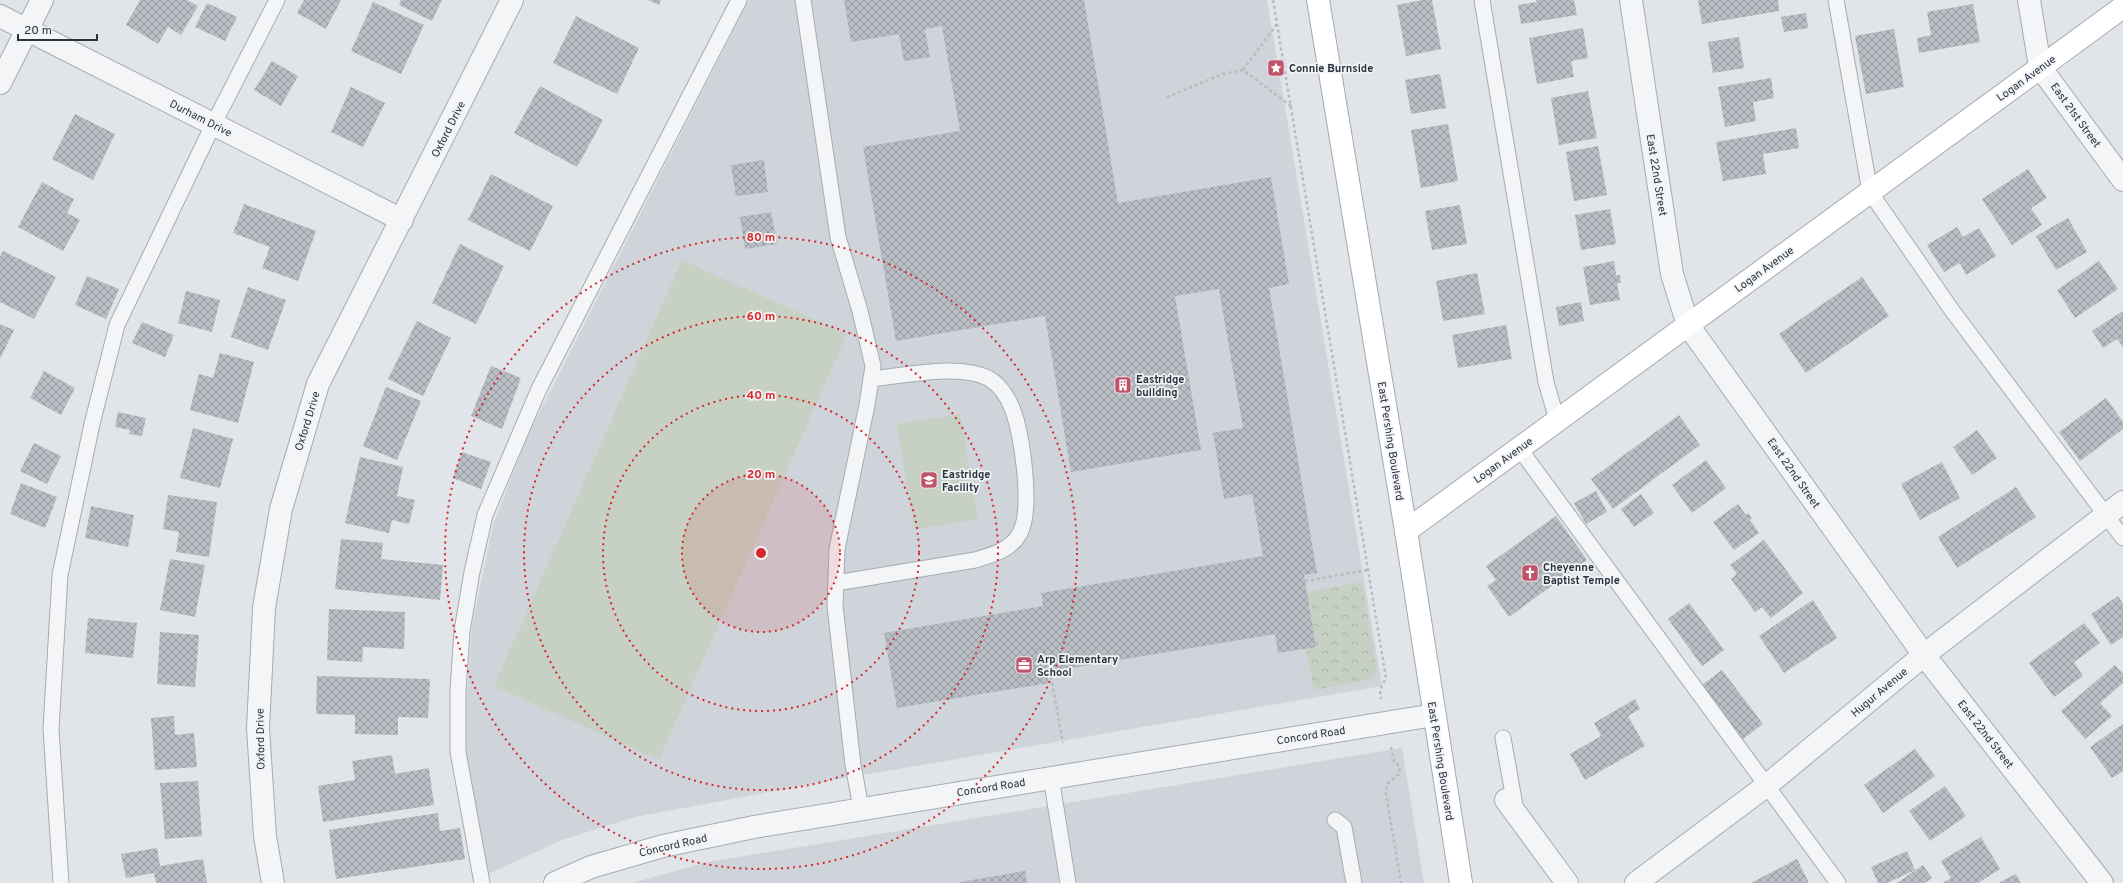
<svg xmlns="http://www.w3.org/2000/svg" width="2123" height="883" font-family="Overpass,sans-serif">
  <style>
    .built { fill: #cfd4da }
    .grass { fill: #c7d1c3 }
    .park { fill: url(#park-crowns) }
    .building { fill: url(#building-cross-hatch) }
    .lines { fill: none; stroke-linecap: round; stroke-linejoin: round }
    .service-casing { stroke: #a7abb2; stroke-width: 17 }
    .minor-casing { stroke: #a7abb2; stroke-width: 24 }
    .secondary-casing { stroke: #a7abb2; stroke-width: 24 }
    .primary-casing { stroke: #a2a9b3; stroke-width: 24 }
    .path { stroke: #b7bbc0; stroke-width: 2.5; stroke-dasharray: 3 3; stroke-linecap: butt }
    .service { stroke: #f3f5f7; stroke-width: 15 }
    .minor { stroke: #f3f5f7; stroke-width: 22 }
    .secondary { stroke: #fff; stroke-width: 22 }
    .primary { stroke: #fff; stroke-width: 22 }
    .ring { fill: none; stroke: #d62828; stroke-width: 2; stroke-dasharray: 2 4 }
    .labels { text-anchor: middle; stroke-width: 3.5; stroke-linejoin: round; paint-order: stroke }
    .poi-label { font-size: 11px; font-weight: bold; fill: #2b333e; stroke: #f1f3f6; text-anchor: start }
    .street-label { font-size: 11px; fill: #2b333e; stroke: #f1f3f6 }
    .centre { fill: #d62828; stroke: #f1f3f6; stroke-width: 2 }
    .ring-label { font-size: 12px; text-anchor: middle; font-weight: bold; fill: #d62828; stroke: #f1f3f6; stroke-width: 3.5; stroke-linejoin: round; paint-order: stroke }
  </style>
  <defs>
    <pattern id="park-crowns" width="20" height="18" patternUnits="userSpaceOnUse"><rect width="20" height="18" fill="#c7d1c3"/><path d="M2 6a3 3 0 1 1 6 0M12 15a3 3 0 1 1 6 0" fill="none" stroke="#abb4a9"/></pattern>
    <pattern id="building-cross-hatch" width="8" height="8" patternUnits="userSpaceOnUse"><rect width="8" height="8" fill="#b9bec5"/><path d="M0 0l8 8M0 8l8-8" fill="none" stroke="#979ba1"/></pattern>
  </defs>
  <rect width="100%" height="100%" fill="#e1e4e8"/>
  <!-- built -->
  <g class="built">
    <path d="M749 0H1267L1382 686 828 781 635 817 562 840 488 874 483 863 466 766V707L472 626 493 525 528 435Z"/>
    <path d="M1402 748 1424 883H632L708 862Z"/>
  </g>
  <!-- grass -->
  <g class="grass">
    <path d="M682 260 847 334 659 760 494 686Z"/>
    <path d="M960 414 978 519 914 530 897 424Z"/>
  </g>
  <!-- park -->
  <path class="park" d="M1362 582 1377 671 1372 679 1314 690 1306 648 1307 592Z"/>
  <!-- building -->
  <g class="building">
    <path d="M140 0H187L198 6 181 35 168 27 158 44 126 25Z"/>
    <path d="M304 0H341L326 29 297 13Z"/>
    <path d="M401 0H442L432 21 399 5Z"/>
    <path d="M648 0H661L659 5Z"/>
    <path d="M844 0H1084L1118 203 1271 177 1289 284 1269 288 1317 573 1304 575 1316 647 1278 653 1275 634 1047 672 1049 683 897 708 884 633 1043 606 1041 593 1263 556 1252 494 1224 499 1213 433 1243 428 1219 289 1175 296 1201 450 1071 472 1045 316 896 341 863 147 960 131 942 26 925 29 930 57 904 61 899 34 851 42Z"/>
    <path d="M1422 0H1432L1441 49 1406 56 1397 5Z"/>
    <path d="M1536 0H1574L1577 15 1521 24 1518 5 1537 2Z"/>
    <path d="M1698 0H1778L1779 11 1702 24Z"/>
    <path d="M373 2 424 25 401 74 351 51Z"/>
    <path d="M207 3 237 17 225 41 195 27Z"/>
    <path d="M1973 4 1980 42 1919 53 1917 38 1931 35 1927 12Z"/>
    <path d="M1806 13 1808 28 1784 32 1781 17Z"/>
    <path d="M576 16 639 48 617 94 553 63Z"/>
    <path d="M1583 28 1588 58 1571 61 1574 77 1537 84 1529 38Z"/>
    <path d="M1894 29 1904 87 1866 94 1855 36Z"/>
    <path d="M1739 37 1744 68 1713 73 1708 42Z"/>
    <path d="M272 61 298 76 281 106 254 90Z"/>
    <path d="M1440 74 1446 108 1411 114 1405 80Z"/>
    <path d="M1771 78 1774 98 1753 102 1756 121 1725 127 1718 87Z"/>
    <path d="M540 86 603 120 577 167 514 133Z"/>
    <path d="M351 87 385 103 363 147 331 132Z"/>
    <path d="M1588 91 1597 138 1559 145 1551 98Z"/>
    <path d="M75 114 115 134 93 180 52 159Z"/>
    <path d="M1448 124 1458 181 1421 188 1411 130Z"/>
    <path d="M1796 128 1799 148 1763 154 1766 174 1723 181 1716 142Z"/>
    <path d="M1598 146 1607 195 1574 201 1566 152Z"/>
    <path d="M764 160 768 192 736 196 731 165Z"/>
    <path d="M2028 169 2047 198 2031 208 2042 225 2012 245 1982 199Z"/>
    <path d="M491 174 553 206 530 251 468 220Z"/>
    <path d="M42 182 74 199 67 213 80 220 63 251 18 227Z"/>
    <path d="M244 204 316 231 298 281 262 268 270 247 233 233Z"/>
    <path d="M1460 205 1467 244 1432 250 1425 211Z"/>
    <path d="M1610 209 1616 244 1581 250 1575 215Z"/>
    <path d="M771 212 777 244 745 249 740 217Z"/>
    <path d="M2068 218 2087 252 2056 270 2036 236Z"/>
    <path d="M1957 227 1963 237 1979 228 1996 256 1966 275 1960 263 1944 272 1927 245Z"/>
    <path d="M460 244 504 266 476 324 432 303Z"/>
    <path d="M3 251 56 277 34 319 0 302V257Z"/>
    <path d="M1614 261 1616 275H1620L1621 283H1617L1620 300 1590 305 1583 267Z"/>
    <path d="M2099 261 2118 289 2075 318 2057 290Z"/>
    <path d="M1477 273 1485 314 1443 321 1436 281Z"/>
    <path d="M87 276 119 289 106 319 75 305Z"/>
    <path d="M1862 277 1889 316 1806 373 1779 334Z"/>
    <path d="M248 287 286 300 268 350 231 337Z"/>
    <path d="M186 291 220 300 212 332 178 323Z"/>
    <path d="M1581 302 1584 321 1559 326 1556 307Z"/>
    <path d="M2123 311V347L2117 339 2103 348 2092 331Z"/>
    <path d="M417 321 451 338 423 396 388 379Z"/>
    <path d="M142 322 174 335 165 357 132 343Z"/>
    <path d="M0 324 14 330 0 359Z"/>
    <path d="M1506 325 1512 359 1458 368 1452 335Z"/>
    <path d="M220 353 254 362 238 423 190 410 199 374 213 378Z"/>
    <path d="M491 366 521 378 502 429 471 416Z"/>
    <path d="M44 371 75 388 61 415 30 398Z"/>
    <path d="M386 387 421 401 397 460 363 446Z"/>
    <path d="M2106 398 2123 422V429L2080 461 2059 432Z"/>
    <path d="M118 412 146 418 142 436 129 434 130 430 115 427Z"/>
    <path d="M1679 415 1700 445 1613 509 1591 479Z"/>
    <path d="M193 428 233 439 220 488 180 478Z"/>
    <path d="M1977 430 1997 458 1972 475 1953 447Z"/>
    <path d="M34 443 61 456 47 484 20 471Z"/>
    <path d="M462 452 491 462 481 489 453 478Z"/>
    <path d="M360 457 403 467 397 496 415 500 409 524 392 520 389 533 345 523Z"/>
    <path d="M1706 460 1726 488 1692 513 1672 485Z"/>
    <path d="M1942 462 1960 498 1920 520 1901 484Z"/>
    <path d="M21 483 57 497 45 528 10 514Z"/>
    <path d="M2016 487 2036 517 1957 568 1938 537Z"/>
    <path d="M1596 491 1607 512 1586 524 1574 503Z"/>
    <path d="M1641 494 1654 513 1634 527 1621 509Z"/>
    <path d="M168 495 217 502 209 557 176 552 179 532 163 529Z"/>
    <path d="M1738 504 1746 515 1748 513 1752 518 1750 520 1759 533 1734 550 1713 522Z"/>
    <path d="M91 506 134 515 128 547 85 538Z"/>
    <path d="M1556 516 1587 560 1509 617 1487 586 1496 580 1486 566Z"/>
    <path d="M341 539 383 543 381 559 443 565 440 600 335 589Z"/>
    <path d="M1764 540 1803 593 1771 618 1762 607 1755 612 1731 579 1737 574 1730 565Z"/>
    <path d="M170 559 205 565 195 617 160 610Z"/>
    <path d="M2118 596 2123 604V637L2111 645 2091 614Z"/>
    <path d="M1813 600 1837 638 1784 673 1759 636Z"/>
    <path d="M1689 603 1724 650 1702 666 1668 619Z"/>
    <path d="M329 609 405 612 404 649 363 647 362 662 327 660Z"/>
    <path d="M88 618 137 623 133 658 85 653Z"/>
    <path d="M2084 623 2100 643 2074 662 2083 676 2054 697 2029 663Z"/>
    <path d="M160 632 199 635 195 687 157 684Z"/>
    <path d="M2115 665 2123 674V683L2100 703 2112 716 2085 739 2061 711Z"/>
    <path d="M1722 670 1763 724 1739 742 1698 688Z"/>
    <path d="M317 676 430 679 428 718 398 717V735L355 734V715L316 714Z"/>
    <path d="M1635 699 1640 709 1628 716 1645 746 1585 780 1570 754 1601 736 1594 723Z"/>
    <path d="M174 716 175 735 194 733 197 767 155 770 151 718Z"/>
    <path d="M2123 724V771L2112 778 2090 747Z"/>
    <path d="M1915 749 1935 776 1883 813 1864 785Z"/>
    <path d="M392 755 395 774 429 768 434 805 323 822 318 786 355 780 352 761Z"/>
    <path d="M198 781 202 836 165 839 160 783Z"/>
    <path d="M1945 786 1966 816 1930 841 1909 811Z"/>
    <path d="M438 813 440 831 460 828 465 859 336 879 329 830Z"/>
    <path d="M1981 837 2000 869 1978 883H1942L1951 878 1941 861Z"/>
    <path d="M157 848 160 866 203 859 207 883H156L154 873 126 878 121 854Z"/>
    <path d="M1907 851 1915 870 1887 883H1878L1871 867Z"/>
    <path d="M1797 859 1809 883H1751Z"/>
    <path d="M1923 865 1932 878 1925 883H1897Z"/>
    <path d="M1025 871 1027 883H960V882Z"/>
    <path d="M2016 874 2021 883H1998Z"/>
  </g>
  <g class="lines">
    <defs>
      <g id="service">
        <path d="M803 0 838 237 860 311 873 366 867 405 837 549 835 606 853 765 861 808"/>
        <path d="M1482 0 1546 382 1557 420"/>
        <path d="M1836 0 1870 192 1951 309 2123 538"/>
        <path d="M1519 448 1838 883"/>
        <path d="M836 583 975 560C992 555 1011 550 1020 533 1033 509 1022 432 1012 408 1007 396 999 384 988 378 958 363 904 376 871 379"/>
        <path d="M1503 738 1516 811"/>
        <path d="M1051 777 1068 883"/>
        <path d="M1335 820 1344 827 1354 883"/>
        <path d="M61 883 51 729 60 575 92 424 117 325 213 125 277 0"/>
        <path d="M482 883 458 752V690L462 631 472 572 485 515 539 389 739 0"/>
      </g>
      <g id="minor">
        <path d="M1631 0 1672 274 1688 325 1924 655 2102 883"/>
        <path d="M2029 0 2040 67 2123 180"/>
        <path d="M0 16 402 220"/>
        <path d="M0 83 42 0"/>
        <path d="M1506 800 1567 883"/>
        <path d="M273 883 265 836 258 728 264 608 281 509 318 384 512 0"/>
        <path d="M555 883 591 867 663 846 754 827 1434 715"/>
        <path d="M1636 883 1766 786 1924 655 2123 502"/>
      </g>
      <path id="secondary" d="M1406 531 2123 7"/>
      <path id="primary" d="M1318 0 1406 531 1461 883"/>
    </defs>
    <!-- service casing -->
    <use href="#service" class="service-casing"/>
    <!-- minor casing -->
    <use href="#minor" class="minor-casing"/>
    <!-- secondary casing -->
    <use href="#secondary" class="secondary-casing"/>
    <!-- primary casing -->
    <use href="#primary" class="primary-casing"/>
    <!-- path -->
    <g class="path">
      <path d="M1273 0 1386 678 1380 690 1381 699"/>
      <path d="M1243 70 1277 24"/>
      <path d="M1167 97 1223 74 1243 70 1291 106"/>
      <path d="M1305 581 1368 570"/>
      <path d="M1050 671 1063 743"/>
      <path d="M1391 747 1394 761 1399 766 1400 773 1387 784 1386 794 1401 883"/>
    </g>
    <!-- service -->
    <use href="#service" class="service"/>
    <!-- minor -->
    <use href="#minor" class="minor"/>
    <!-- secondary -->
    <use href="#secondary" class="secondary"/>
    <!-- primary -->
    <use href="#primary" class="primary"/>
  </g>
  <!-- distance rings -->
  <circle cx="761" cy="553" r="79" fill="#d62828" fill-opacity=".12"/>
  <g class="ring">
    <circle cx="761" cy="553" r="79"/>
    <circle cx="761" cy="553" r="158"/>
    <circle cx="761" cy="553" r="237"/>
    <circle cx="761" cy="553" r="316"/>
  </g>
  <!-- icons -->
  <defs>
    <symbol id="sight-square" viewBox="-11 -11 22 22"><rect x="-9" y="-9" width="18" height="18" rx="4" fill="#c15369" stroke="#f1f3f6"/><path d="M0-6L1.8-2.2L6-1.7L2.9 1.2L3.7 5.4L0 3.3L-3.7 5.4L-2.9 1.2L-6-1.7L-1.8-2.2Z" fill="#fff"/></symbol>
    <symbol id="building-square" viewBox="-11 -11 22 22"><rect x="-9" y="-9" width="18" height="18" rx="4" fill="#c15369" stroke="#f1f3f6"/><path d="M-4-6H4V6H1V3H-1V6H-4ZM-2.5-4.3h1.7v1.8h-1.7ZM.8-4.3h1.7v1.8H.8ZM-2.5-1h1.7V.8h-1.7ZM.8-1h1.7V.8H.8Z" fill="#fff"/></symbol>
    <symbol id="school-square" viewBox="-11 -11 22 22"><rect x="-9" y="-9" width="18" height="18" rx="4" fill="#c15369" stroke="#f1f3f6"/><path d="M0-5L7-2L0 1L-7-2ZM-4 1L0 2.5L4 1V4Q0 6-4 4Z" fill="#fff"/></symbol>
    <symbol id="church-square" viewBox="-11 -11 22 22"><rect x="-9" y="-9" width="18" height="18" rx="4" fill="#c15369" stroke="#f1f3f6"/><path d="M-1.2-6h2.4v3.5h3.3v2.4h-3.3V6h-2.4V-.1h-3.3v-2.4h3.3Z" fill="#fff"/></symbol>
    <symbol id="office-square" viewBox="-11 -11 22 22"><rect x="-9" y="-9" width="18" height="18" rx="4" fill="#c15369" stroke="#f1f3f6"/><path d="M-6-3h4V-5.5h4V-3h4V5H-6ZM-1-4.5V-3h2v-1.5ZM-6 0V1H6V0Z" fill="#fff"/></symbol>
  </defs>
  <g fill-rule="evenodd">
    <use href="#sight-square" x="1266" y="58" width="20" height="20"/>
    <use href="#building-square" x="1113" y="375" width="20" height="20"/>
    <use href="#school-square" x="919" y="470" width="20" height="20"/>
    <use href="#church-square" x="1520" y="563" width="20" height="20"/>
    <use href="#office-square" x="1014" y="655" width="20" height="20"/>
  </g>
  <g class="labels">
    <!-- poi labels -->
    <g class="poi-label">
      <text x="1289" y="72">Connie Burnside</text>
      <text x="1136" y="383">Eastridge<tspan x="1136" dy="13">building</tspan></text>
      <text x="942" y="478">Eastridge<tspan x="942" dy="13">Facility</tspan></text>
      <text x="1543" y="571">Cheyenne<tspan x="1543" dy="13">Baptist Temple</tspan></text>
      <text x="1037" y="663">Arp Elementary<tspan x="1037" dy="13">School</tspan></text>
    </g>
    <!-- street labels -->
    <g class="street-label">
      <text transform="translate(2026 78) rotate(-36)" y="4">Logan Avenue</text>
      <text transform="translate(2076 115) rotate(54)" y="4">East 21st Street</text>
      <text transform="translate(201 118) rotate(27)" y="4">Durham Drive</text>
      <text transform="translate(448 129) rotate(-63)" y="4">Oxford Drive</text>
      <text transform="translate(1657 175) rotate(81)" y="4">East 22nd Street</text>
      <text transform="translate(1764 269) rotate(-36)" y="4">Logan Avenue</text>
      <text transform="translate(307 421) rotate(-73)" y="4">Oxford Drive</text>
      <text transform="translate(1391 441) rotate(81)" y="4">East Pershing Boulevard</text>
      <text transform="translate(1503 460) rotate(-36)" y="4">Logan Avenue</text>
      <text transform="translate(1794 473) rotate(55)" y="4">East 22nd Street</text>
      <text transform="translate(1879 692) rotate(-40)" y="4">Hugur Avenue</text>
      <text transform="translate(1986 734) rotate(52)" y="4">East 22nd Street</text>
      <text transform="translate(1311 735) rotate(-9)" y="4">Concord Road</text>
      <text transform="translate(260 739) rotate(-91)" y="4">Oxford Drive</text>
      <text transform="translate(1441 761) rotate(81)" y="4">East Pershing Boulevard</text>
      <text transform="translate(991 787) rotate(-9)" y="4">Concord Road</text>
      <text transform="translate(673 845) rotate(-13)" y="4">Concord Road</text>
    </g>
  </g>
  <circle cx="761" cy="553" r="6" class="centre"/>
  <g class="ring-label">
    <text x="761" y="241">80 m</text>
    <text x="761" y="320">60 m</text>
    <text x="761" y="399">40 m</text>
    <text x="761" y="478">20 m</text>
  </g>
  <!-- scale -->
  <path d="M18 34v6h79v-6" fill="none" stroke="#2b333e" stroke-width="2"/>
  <text x="24" y="34" font-size="12" fill="#2b333e" stroke="#f1f3f6" stroke-width="3" paint-order="stroke">20 m</text>
</svg>
